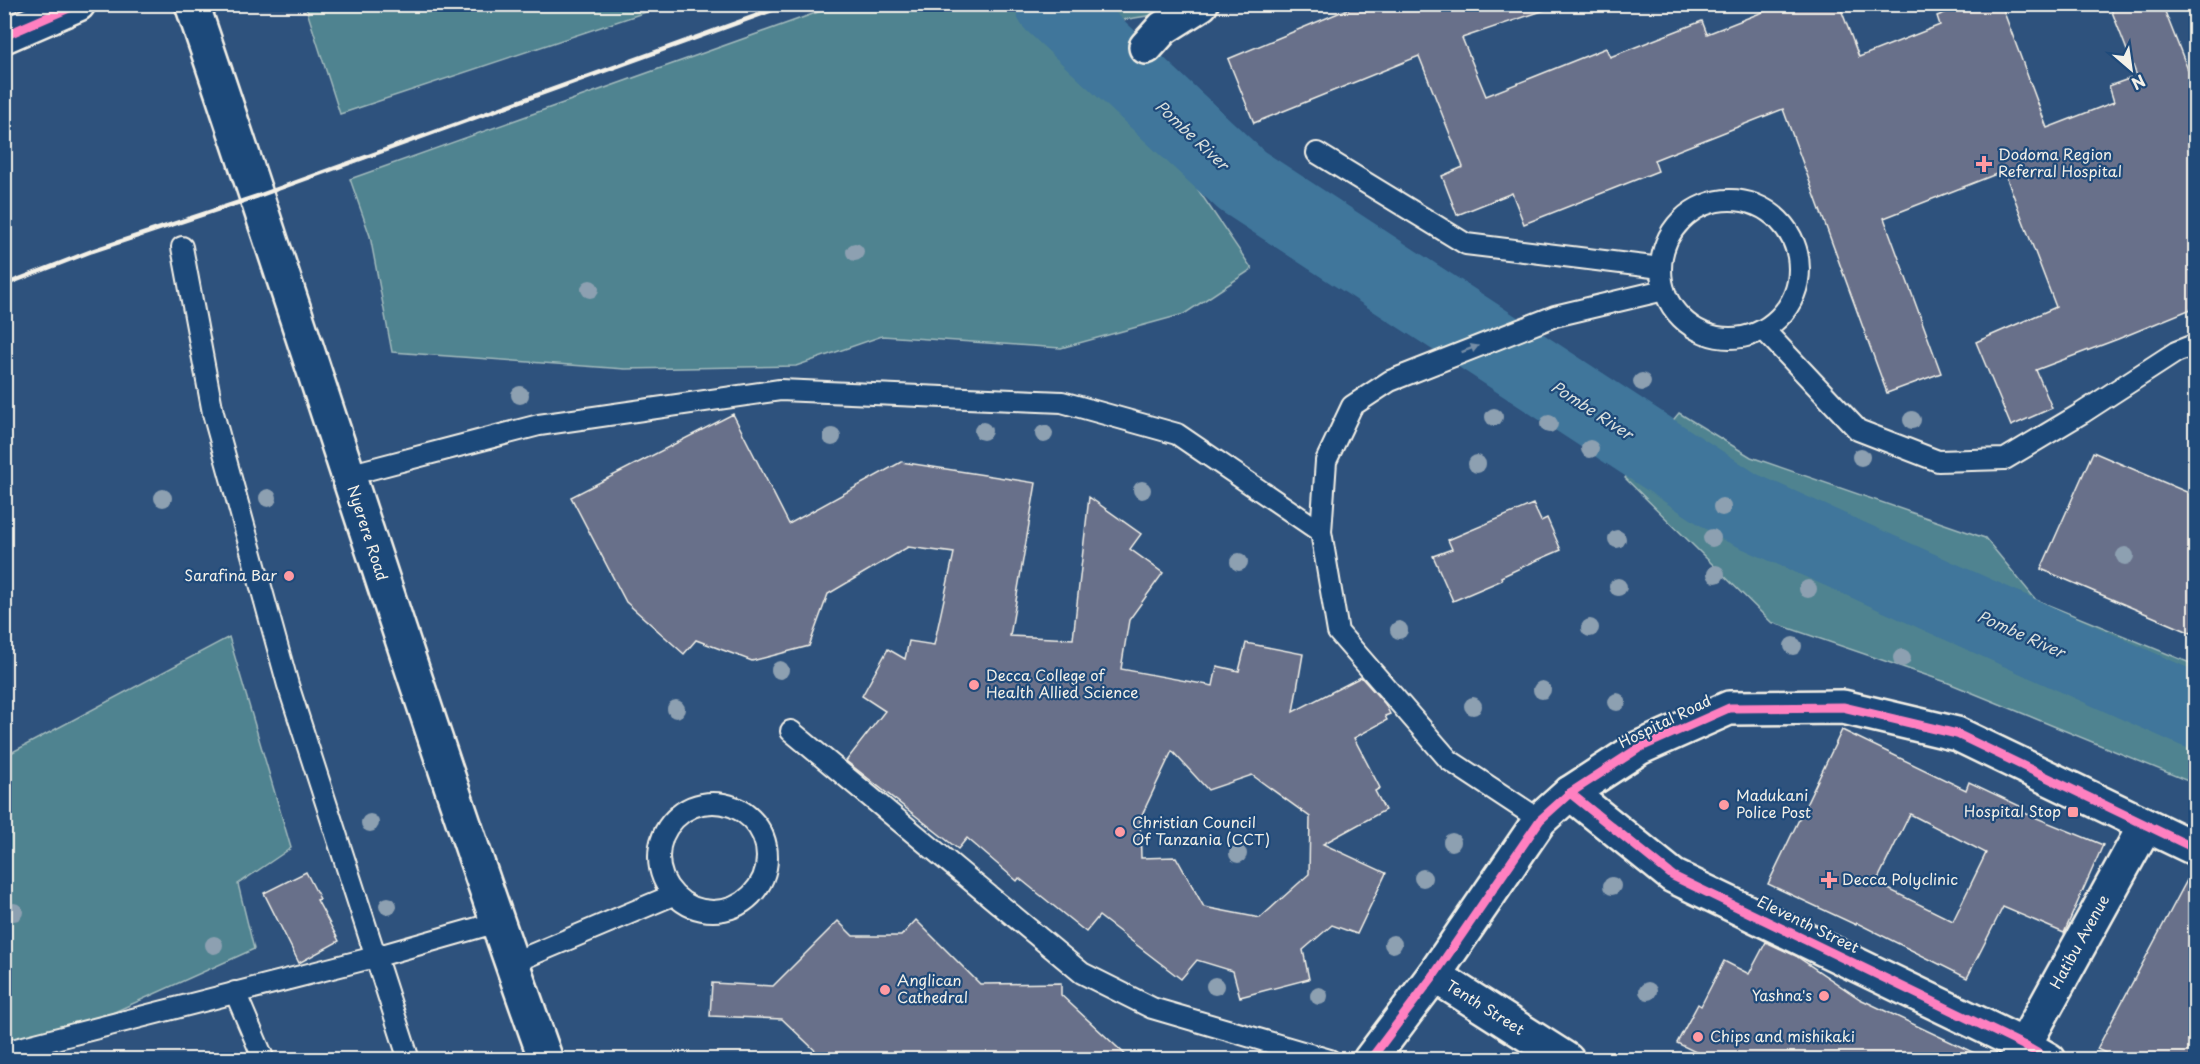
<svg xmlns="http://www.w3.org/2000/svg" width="2200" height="1064" font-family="'Playpen Sans',sans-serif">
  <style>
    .green { fill: #4f8390; stroke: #a2babc; stroke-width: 1.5 }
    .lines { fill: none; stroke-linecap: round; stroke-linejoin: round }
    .river { stroke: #3f769b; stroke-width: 74 }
    .building { fill: #68708a; stroke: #f4f1e8; stroke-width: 1.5; fill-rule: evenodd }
    .service-casing { stroke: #f4f1e8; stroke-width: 24 }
    .minor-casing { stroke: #f4f1e8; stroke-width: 38 }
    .tertiary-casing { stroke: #f4f1e8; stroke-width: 38 }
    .secondary-casing { stroke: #f4f1e8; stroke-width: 38 }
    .service { stroke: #1f4a7a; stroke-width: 20 }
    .minor { stroke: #1f4a7a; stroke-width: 33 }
    .tertiary { stroke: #1f4a7a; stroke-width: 33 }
    .secondary { stroke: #1f4a7a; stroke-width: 33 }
    .rail { stroke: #f4f1e8; stroke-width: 4.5 }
    .cycleway-casing { stroke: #1f4a7a; stroke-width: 13 }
    .cycleway { stroke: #ff80c0; stroke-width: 9 }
    .tree { fill: #8da0b1 }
    .oneway { fill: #748da6 }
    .poi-dot { fill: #ff9aa2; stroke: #1f4a7a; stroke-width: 2 }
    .labels { text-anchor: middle; stroke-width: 4.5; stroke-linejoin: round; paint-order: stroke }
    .poi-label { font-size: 15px; fill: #f4f1e8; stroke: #1f4a7a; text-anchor: start }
    .street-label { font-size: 15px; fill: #f4f1e8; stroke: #1f4a7a }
    .water-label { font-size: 16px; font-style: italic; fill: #d9dfdc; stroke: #1f4a7a }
  </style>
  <rect width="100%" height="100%" fill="#2e527d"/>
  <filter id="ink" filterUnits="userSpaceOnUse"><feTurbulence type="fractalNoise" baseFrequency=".0167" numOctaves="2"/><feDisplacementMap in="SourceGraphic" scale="12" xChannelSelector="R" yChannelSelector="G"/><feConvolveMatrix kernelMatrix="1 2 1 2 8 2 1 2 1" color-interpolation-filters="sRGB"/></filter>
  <g filter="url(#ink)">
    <!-- green -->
    <g class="green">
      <path d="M305 5V4L667 5 340 114Z"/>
      <path d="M838 5H1217L1122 20 1109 106 1186 172 1252 269 1184 314 1061 348 882 336 796 366 625 369 392 352 370 236 350 179Z"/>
      <path d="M1679 413 1751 457 1985 538 2036 600 2195 665V784L1946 682 1771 622 1625 478Z"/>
      <path d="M229 637 291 848 238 884 254 949 10 1059 5 1060V756Z"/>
    </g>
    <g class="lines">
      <!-- river -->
      <path class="river" d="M1052 4 1242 181 1740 507 2196 712"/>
    </g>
    <!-- building -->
    <g class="building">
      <path d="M1360 4H1544L1545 10 1462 38 1486 96 1606 48 1610 57 1702 21 1707 34 1783 4H1839L1859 57 1940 25 1937 16 1968 4H2001L2047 128 2114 102 2109 86 2137 76 2109 4H2162L2196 90V307L2118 339 2036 370 2052 408 2011 426 1976 342 2056 307 2004 171 1884 218 1941 373 1887 393 1783 109 1654 160 1658 171 1524 224 1512 193 1457 215 1442 176 1463 167 1419 56 1254 123 1228 59Z"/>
      <path d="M733 414 789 524 901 462 1036 483 1010 636 1073 639 1089 497 1141 534 1130 549 1163 573 1129 620 1121 669 1213 686 1217 666 1239 671 1246 643 1303 654 1293 712 1361 677 1385 704 1390 714 1385 716 1387 720 1354 738 1380 788 1375 791 1385 810 1323 844 1386 873 1357 934 1332 925 1303 950 1309 979 1240 997 1233 971 1197 960 1181 979 1099 916 1086 932 1019 878 1017 881 967 838 958 849 846 761 885 711 862 696 888 649 905 659 909 641 934 645 954 553 908 547 828 594 809 646 752 661 696 640 684 654 626 602 571 497ZM1172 751 1208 790 1252 775 1310 817 1309 874 1260 918 1204 907 1176 857 1141 858 1140 819Z"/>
      <path d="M2093 452 2196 496V635L2041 569Z"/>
      <path d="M1533 504 1541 521 1547 518 1561 550 1533 562 1501 577 1502 580 1453 601 1433 556 1452 549 1448 540Z"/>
      <path d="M1842 730 1966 790 1969 782 2024 808 2022 812 2103 845 2064 933 2003 907 1967 978 1857 923 1856 925 1768 884ZM1910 814 1986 853 1953 921 1876 883Z"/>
      <path d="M2194 867H2196V1059H2118L2097 1049Z"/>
      <path d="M306 872 320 899 317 900 339 941 299 963 264 893Z"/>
      <path d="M916 920 980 984 1061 983V995L1130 1059H824L782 1019 710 1016 712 983 773 986 838 921 853 936H901Z"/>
      <path d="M1766 942 1796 956 1860 999 1987 1059H1710L1677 1043 1698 1004 1701 1006 1724 961 1749 974Z"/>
    </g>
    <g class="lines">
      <defs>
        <g id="service">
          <path d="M1317 153 1466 244 1661 268"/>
          <circle cx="1730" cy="269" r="69"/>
          <path d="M182 247 213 413 288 685 409 1060"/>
          <path d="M1764 330 1858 430 1938 461 2005 459 2082 413 2176 352 2196 344"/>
          <path d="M348 475 539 425 780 390 1062 402 1177 434 1321 532"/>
          <path d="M791 731 1082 973 1152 1008 1330 1060"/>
          <circle cx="713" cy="857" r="54"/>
          <path d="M1540 820 1449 760 1338 632 1321 532 1326 461 1352 406 1390 381 1555 316 1664 290"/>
          <path d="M512 963 673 895"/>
          <path d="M235 992 264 1060"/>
          <path d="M4 1052 375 957 498 922"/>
        </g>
        <g id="minor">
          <path d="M1146 47 1163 28 1201 4"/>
          <path d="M1570 793 1673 876 2023 1045 2049 1060"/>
          <path d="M1434 975 1567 1060"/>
          <path d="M1370 1060 1434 975 1540 820 1570 793 1639 748 1729 708 1843 707 1957 734 2196 849"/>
          <path d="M2016 1060 2145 826"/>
        </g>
        <path id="tertiary" d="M4 36 78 4"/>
        <path id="secondary" d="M192 4C312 356 421 710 546 1060"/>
      </defs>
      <!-- service casing -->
      <use href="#service" class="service-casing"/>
      <!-- minor casing -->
      <use href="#minor" class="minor-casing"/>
      <!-- tertiary casing -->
      <use href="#tertiary" class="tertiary-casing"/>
      <!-- secondary casing -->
      <use href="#secondary" class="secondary-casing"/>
      <!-- service -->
      <use href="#service" class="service"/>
      <!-- minor -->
      <use href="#minor" class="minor"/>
      <!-- tertiary -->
      <use href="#tertiary" class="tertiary"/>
      <!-- secondary -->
      <use href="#secondary" class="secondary"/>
      <!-- rail -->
      <path class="rail" d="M4 285 92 251 258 196 789 4"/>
      <defs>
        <g id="cycleway">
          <path d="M4 36 78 4"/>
          <path d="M1570 793 1673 876 2023 1045 2049 1060"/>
          <path d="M1370 1060 1434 975 1540 820 1570 793 1639 748 1729 708 1843 707 1957 734 2196 849"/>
        </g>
      </defs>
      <!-- cycleway casing -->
      <use href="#cycleway" class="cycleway-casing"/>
      <!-- cycleway -->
      <use href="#cycleway" class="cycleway"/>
    </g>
    <!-- trees -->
    <g class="tree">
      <circle cx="855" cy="252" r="9"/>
      <circle cx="590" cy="289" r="9"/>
      <circle cx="1642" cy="382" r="9"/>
      <circle cx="520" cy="395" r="9"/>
      <circle cx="1494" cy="417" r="9"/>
      <circle cx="1912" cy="420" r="9"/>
      <circle cx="1549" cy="424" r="9"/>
      <circle cx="983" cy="431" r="9"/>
      <circle cx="1044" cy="434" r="9"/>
      <circle cx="832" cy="437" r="9"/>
      <circle cx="1590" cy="449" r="9"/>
      <circle cx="1861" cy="457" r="9"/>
      <circle cx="1477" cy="464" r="9"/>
      <circle cx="1142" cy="490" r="9"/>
      <circle cx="163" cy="498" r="9"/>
      <circle cx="268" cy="498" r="9"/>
      <circle cx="1722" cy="507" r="9"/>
      <circle cx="1712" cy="538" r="9"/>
      <circle cx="1617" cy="539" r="9"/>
      <circle cx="2125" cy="556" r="9"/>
      <circle cx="1239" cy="562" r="9"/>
      <circle cx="1716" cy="574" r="9"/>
      <circle cx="1618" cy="587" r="9"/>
      <circle cx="1808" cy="589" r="9"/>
      <circle cx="1590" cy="628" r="9"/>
      <circle cx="1399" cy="630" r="9"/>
      <circle cx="1793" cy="646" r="9"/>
      <circle cx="1902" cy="658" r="9"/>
      <circle cx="780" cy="670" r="9"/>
      <circle cx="1542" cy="690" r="9"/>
      <circle cx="1617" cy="702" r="9"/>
      <circle cx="1473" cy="706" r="9"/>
      <circle cx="676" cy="709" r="9"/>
      <circle cx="370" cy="823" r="9"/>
      <circle cx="1452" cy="842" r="9"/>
      <circle cx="1238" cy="854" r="9"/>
      <circle cx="1423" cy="878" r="9"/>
      <circle cx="1612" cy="886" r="9"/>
      <circle cx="388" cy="906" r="9"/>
      <circle cx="14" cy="912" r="9"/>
      <circle cx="1393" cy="944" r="9"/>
      <circle cx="214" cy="945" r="9"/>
      <circle cx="1215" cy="986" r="9"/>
      <circle cx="1648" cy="991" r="9"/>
      <circle cx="1319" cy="996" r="9"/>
    </g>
    <!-- one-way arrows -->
    <defs><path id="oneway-solid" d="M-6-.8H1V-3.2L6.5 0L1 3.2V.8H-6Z" transform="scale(1.5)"/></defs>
    <use class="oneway" href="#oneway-solid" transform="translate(1470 349) rotate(-21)"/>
  </g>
  <!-- markers -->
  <g class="poi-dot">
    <path d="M1981 155h6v6h6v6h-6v6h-6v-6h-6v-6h6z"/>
    <circle cx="289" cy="576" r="6"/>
    <circle cx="974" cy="685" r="6"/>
    <circle cx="1724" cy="805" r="6"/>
    <rect x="2067" y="806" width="12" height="12" rx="3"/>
    <circle cx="1120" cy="832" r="6"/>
    <path d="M1826 871h6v6h6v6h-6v6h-6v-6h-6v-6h6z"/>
    <circle cx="885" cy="990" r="6"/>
    <circle cx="1824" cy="996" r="6"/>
    <circle cx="1698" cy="1037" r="6"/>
  </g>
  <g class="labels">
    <!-- poi labels -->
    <g class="poi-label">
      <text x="1998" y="160">Dodoma Region<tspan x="1998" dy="17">Referral Hospital</tspan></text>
      <text x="277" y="581" text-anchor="end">Sarafina Bar</text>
      <text x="986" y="681">Decca College of<tspan x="986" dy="17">Health Allied Science</tspan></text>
      <text x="1736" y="801">Madukani<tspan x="1736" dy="17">Police Post</tspan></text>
      <text x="2061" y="817" text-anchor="end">Hospital Stop</text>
      <text x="1132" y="828">Christian Council<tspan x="1132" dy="17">Of Tanzania (CCT)</tspan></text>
      <text x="1842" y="885">Decca Polyclinic</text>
      <text x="897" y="986">Anglican<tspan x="897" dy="17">Cathedral</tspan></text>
      <text x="1812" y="1001" text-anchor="end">Yashna's</text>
      <text x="1710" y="1042">Chips and mishikaki</text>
    </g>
    <!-- street labels -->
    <g class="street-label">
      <text transform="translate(367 533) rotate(72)" y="5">Nyerere Road</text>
      <text transform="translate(1665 722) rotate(-26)" y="5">Hospital Road</text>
      <text transform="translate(1808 925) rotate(26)" y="5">Eleventh Street</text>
      <text transform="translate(2080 942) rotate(-61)" y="5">Hatibu Avenue</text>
      <text transform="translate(1485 1008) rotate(32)" y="5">Tenth Street</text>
    </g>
    <!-- water labels -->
    <g class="water-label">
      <text transform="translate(1192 135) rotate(43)" y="6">Pombe River</text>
      <text transform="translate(1592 410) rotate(33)" y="6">Pombe River</text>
      <text transform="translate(2021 634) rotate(24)" y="6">Pombe River</text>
    </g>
  </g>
  <!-- margin -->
  <rect width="2200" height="1064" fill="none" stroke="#1f4a7a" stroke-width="24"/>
  <rect x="12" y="12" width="2176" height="1040" fill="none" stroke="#f4f1e8" stroke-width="2" filter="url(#ink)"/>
  <!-- north arrow -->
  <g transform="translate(2131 69) rotate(151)" stroke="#1f4a7a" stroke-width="4.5" paint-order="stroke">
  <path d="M0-4.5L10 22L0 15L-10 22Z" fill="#f4f1e8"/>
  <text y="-9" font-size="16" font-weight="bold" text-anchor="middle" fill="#f4f1e8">N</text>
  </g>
</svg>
